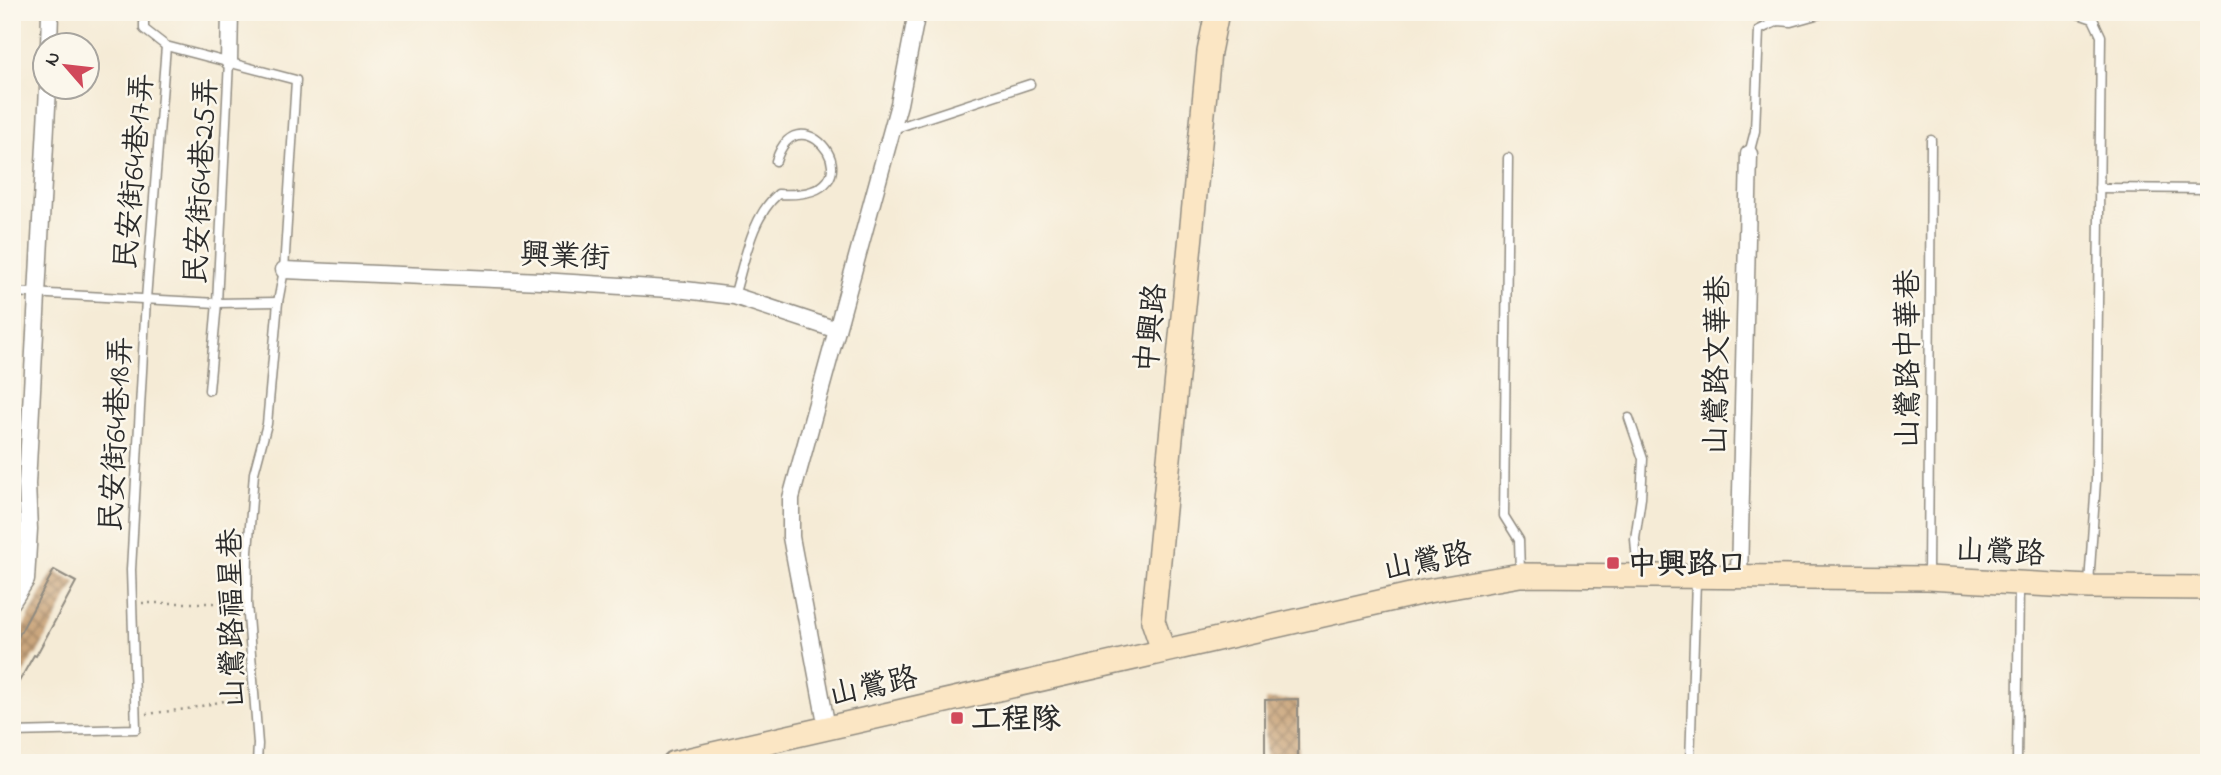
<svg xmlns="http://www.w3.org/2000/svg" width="2221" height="775" font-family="'Indie Flower','LXGW WenKai TC',sans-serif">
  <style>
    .building { fill: url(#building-cross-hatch) }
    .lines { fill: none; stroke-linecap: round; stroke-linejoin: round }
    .lane-casing { stroke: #908b80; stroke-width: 11 }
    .street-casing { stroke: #908b80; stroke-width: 19 }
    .secondary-casing { stroke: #908b80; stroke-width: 26 }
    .path { stroke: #908b80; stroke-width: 2.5; stroke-dasharray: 2 5; stroke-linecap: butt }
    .lane { stroke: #fff; stroke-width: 8 }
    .street { stroke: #fff; stroke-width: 16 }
    .secondary { stroke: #fbe6c4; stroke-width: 23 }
    .poi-dot { fill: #d1495b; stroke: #fbf7ec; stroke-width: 2.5 }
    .labels { text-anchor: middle; stroke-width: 5; stroke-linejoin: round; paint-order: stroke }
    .street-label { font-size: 30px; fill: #2b2b2b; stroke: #fbf7ec }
    .poi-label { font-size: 30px; font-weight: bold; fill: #2b2b2b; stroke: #fbf7ec; text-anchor: start }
  </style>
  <defs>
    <pattern id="building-cross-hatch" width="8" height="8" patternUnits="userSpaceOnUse" patternTransform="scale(1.75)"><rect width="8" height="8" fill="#caa67d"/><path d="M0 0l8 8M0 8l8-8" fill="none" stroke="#a48767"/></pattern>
  </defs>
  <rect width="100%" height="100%" fill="#fbf7ec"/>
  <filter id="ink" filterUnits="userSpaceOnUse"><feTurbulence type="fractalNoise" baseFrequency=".0143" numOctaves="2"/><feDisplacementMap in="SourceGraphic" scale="14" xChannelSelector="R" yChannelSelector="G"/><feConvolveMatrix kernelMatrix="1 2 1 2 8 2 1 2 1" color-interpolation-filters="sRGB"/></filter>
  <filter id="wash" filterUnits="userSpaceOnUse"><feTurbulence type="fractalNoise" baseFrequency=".00686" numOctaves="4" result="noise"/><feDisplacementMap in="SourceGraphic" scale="28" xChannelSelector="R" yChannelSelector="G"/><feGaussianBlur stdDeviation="1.57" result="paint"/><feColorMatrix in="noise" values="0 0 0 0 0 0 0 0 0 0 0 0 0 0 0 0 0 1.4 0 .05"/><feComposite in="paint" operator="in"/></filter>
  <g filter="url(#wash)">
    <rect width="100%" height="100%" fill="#f5ebd6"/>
    <g id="blocks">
      <!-- building -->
      <g class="building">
        <path d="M54 570 76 582 36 656 34 655 12 694V648Z"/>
        <path d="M1298 699V763H1265V700Z"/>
      </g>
    </g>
  </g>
  <g filter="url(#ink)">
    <use href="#blocks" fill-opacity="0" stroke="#908b80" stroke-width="2"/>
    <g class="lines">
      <defs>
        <g id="lane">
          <path d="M144 12V29L166 46 296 80 284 270 278 302 267 424 254 473 248 552 247 603 258 744 257 763"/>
          <path d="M1741 12 1778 21"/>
          <path d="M2073 12 2093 19 2101 36 2096 481 2089 584"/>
          <path d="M893 129 1030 84"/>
          <path d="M1749 154 1755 131 1759 30 1778 21 1791 22 1827 12"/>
          <path d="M1508 158 1504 516 1519 540 1520 572"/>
          <path d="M2099 188 2209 189"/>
          <path d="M12 292 217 303 278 302"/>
          <path d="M734 296C744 264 751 217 778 194 888 201 800 84 776 161"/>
          <path d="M209 390 217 303 229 61"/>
          <path d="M1629 418 1643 459 1641 498 1635 539 1638 574"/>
          <path d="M1928 575 1931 140"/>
          <path d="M12 732 136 729 131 570 146 299 166 46"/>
          <path d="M1690 763 1696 580"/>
          <path d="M2017 763 2019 584"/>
        </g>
        <g id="street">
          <path d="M49 46 50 12"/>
          <path d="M229 61 230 12"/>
          <path d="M284 270 541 281 685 290 734 296 837 330"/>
          <path d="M1739 577 1749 154"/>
          <path d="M12 602 26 580 29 529 27 484 48 88"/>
          <path d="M827 728 791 537V498L899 104 917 12"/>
        </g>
        <g id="secondary">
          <path d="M1163 650 1153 621 1209 52 1217 12"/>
          <path d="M674 763 1428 591 1520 575 1928 578 2089 587 2209 588"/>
        </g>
      </defs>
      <!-- lane casing -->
      <use href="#lane" class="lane-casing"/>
      <!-- street casing -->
      <use href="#street" class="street-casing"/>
      <!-- secondary casing -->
      <use href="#secondary" class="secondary-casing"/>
      <!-- path -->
      <g class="path">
        <path d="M142 603H237"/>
        <path d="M146 714 187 709 243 697"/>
      </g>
      <!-- lane -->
      <use href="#lane" class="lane"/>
      <!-- street -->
      <use href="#street" class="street"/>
      <!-- secondary -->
      <use href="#secondary" class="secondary"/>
    </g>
  </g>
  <!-- markers -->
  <g class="poi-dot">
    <rect x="1606" y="556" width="14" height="14" rx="3.5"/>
    <rect x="950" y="711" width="14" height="14" rx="3.5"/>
  </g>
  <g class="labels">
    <!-- street labels -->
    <g class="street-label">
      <text transform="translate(133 171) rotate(-85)" y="10">民安街64巷17弄</text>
      <text transform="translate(200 181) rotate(-87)" y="10">民安街64巷25弄</text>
      <text transform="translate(565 255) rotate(3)" y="10">興業街</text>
      <text transform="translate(1150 328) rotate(-84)" y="10">中興路</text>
      <text transform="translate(1907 359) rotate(-90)" y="10">山鶯路中華巷</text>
      <text transform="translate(1716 365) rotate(-89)" y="10">山鶯路文華巷</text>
      <text transform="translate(115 434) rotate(-87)" y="10">民安街64巷18弄</text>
      <text transform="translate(2000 551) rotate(3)" y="10">山鶯路</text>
      <text transform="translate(1427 560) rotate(-11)" y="10">山鶯路</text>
      <text transform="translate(231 618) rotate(-91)" y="10">山鶯路福星巷</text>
      <text transform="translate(873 685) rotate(-12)" y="10">山鶯路</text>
    </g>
    <!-- poi labels -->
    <g class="poi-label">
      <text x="1627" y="573">中興路口</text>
      <text x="971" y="728">工程隊</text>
    </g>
  </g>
  <!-- margin -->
  <rect width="2221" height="775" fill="none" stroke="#fbf7ec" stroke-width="42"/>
  <!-- north arrow -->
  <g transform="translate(66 66) rotate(298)"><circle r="33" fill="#fbf7ec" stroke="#a8a59f" stroke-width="2"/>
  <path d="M0-5L12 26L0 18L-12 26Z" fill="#d1495b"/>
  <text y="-10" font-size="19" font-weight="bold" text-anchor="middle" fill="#2b2b2b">N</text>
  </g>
</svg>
